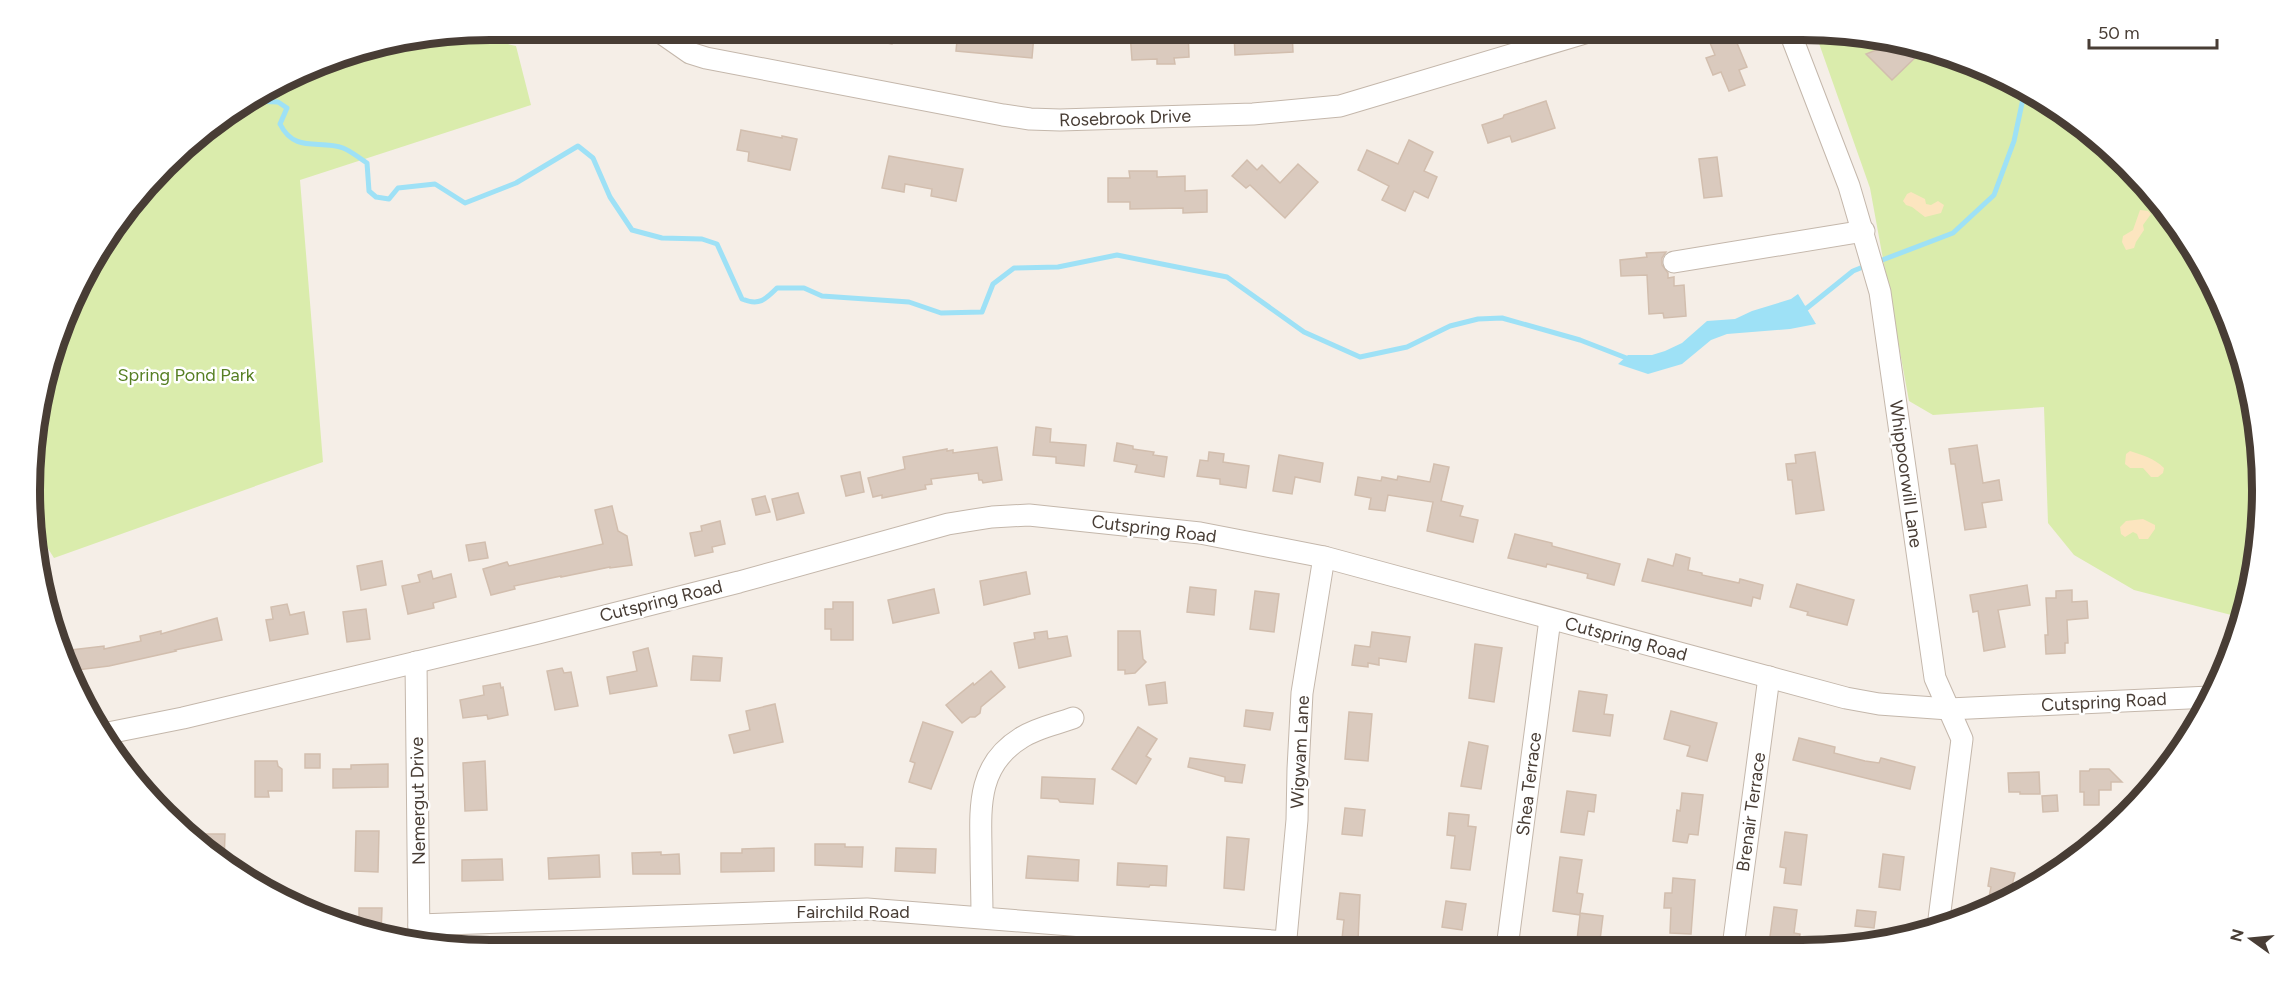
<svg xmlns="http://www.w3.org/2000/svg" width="2293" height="981" font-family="Figtree,sans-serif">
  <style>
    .green { fill: #daecac }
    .sand { fill: #fce5bf }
    .water { fill: #9ee1f6 }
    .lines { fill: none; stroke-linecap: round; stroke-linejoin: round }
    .stream { stroke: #9ee1f6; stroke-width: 5 }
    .building { fill: #dacabe; stroke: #d2beae; stroke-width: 1.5 }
    .minor-casing { stroke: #c4b7ab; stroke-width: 23 }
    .minor { stroke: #fff; stroke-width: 21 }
    .labels { text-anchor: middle; stroke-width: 5; stroke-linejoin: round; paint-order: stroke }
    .street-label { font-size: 18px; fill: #483d35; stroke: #fff }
    .park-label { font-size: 18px; fill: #567f23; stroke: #fff }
    .rim { fill: none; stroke: #483d35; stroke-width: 8 }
  </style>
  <rect width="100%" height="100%" fill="#f5eee7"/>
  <!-- green -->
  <g class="green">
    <path d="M1815 32 1951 55 2033 92 2106 145 2168 210 2216 287 2247 372 2262 461 2259 551 2243 618 2134 590 2074 555 2048 523 2044 407 1933 415 1909 401 1870 188Z"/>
    <path d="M464 34 516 46 531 105 300 180 323 462 54 558 35 528 39 401 92 261 187 144 261 92 342 55Z"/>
  </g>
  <!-- sand -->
  <g class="sand">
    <path d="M1911 192 1925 199 1926 204 1931 205 1938 201 1944 205 1941 213 1925 217 1912 207 1906 205 1903 201 1907 194Z"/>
    <path d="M2140 210 2148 211 2151 214 2143 225 2144 230 2136 242 2134 248 2126 250 2122 242 2123 236 2133 230Z"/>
    <path d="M2130 451C2142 455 2154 458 2164 468L2163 473 2158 477H2151L2143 468H2130L2125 464 2126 454Z"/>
    <path d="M2143 519 2155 525V529L2148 539H2139L2137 534 2133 532 2125 537 2121 534 2120 527 2126 521Z"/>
  </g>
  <!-- water -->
  <path class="water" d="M1798 294 1816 324 1790 329 1727 334 1711 340 1682 364 1648 374 1618 364 1628 355H1652L1665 351 1682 343 1707 321 1735 319 1752 311 1791 299Z"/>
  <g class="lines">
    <!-- stream -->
    <g class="stream">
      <path d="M252 98 254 101 278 102 287 108 280 124C295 154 320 139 343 148 351 151 359 158 367 163L369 191 376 197 389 199 398 188 435 184 465 203 516 183 578 146 593 158 610 197 632 230 662 238 702 239 717 244 742 299C759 306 765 300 777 288H804L822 296 909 302 941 313 982 312 993 284 1014 268 1058 267 1117 255 1227 277 1304 332 1360 357 1407 347 1450 326 1478 319 1502 318 1580 340 1629 359"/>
      <path d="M1877 262 1953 233 1994 195 2014 141 2024 94 2029 90"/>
      <path d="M1802 309 1807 308 1853 271 1868 265"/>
    </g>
  </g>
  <!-- building -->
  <g class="building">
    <path d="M852 30H895L892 44 852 37Z"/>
    <path d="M958 30H1012L1011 33 1034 35 1032 58 956 51Z"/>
    <path d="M1170 30H1188L1189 57 1174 58 1175 64H1157V59L1132 60 1130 33Z"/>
    <path d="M1252 30H1292L1293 52 1235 55 1234 33 1252 32Z"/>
    <path d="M1721 32 1724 40 1734 36 1747 67 1739 70 1745 85 1729 91 1721 72 1713 75 1706 58 1715 55 1708 38Z"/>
    <path d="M1871 41 1923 50 1892 80 1866 54 1879 49Z"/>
    <path d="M1546 101 1555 128 1512 142 1510 136 1488 143 1482 125 1503 118 1504 115Z"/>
    <path d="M741 130 782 138V136L797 139 790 170 748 161 749 152 737 150Z"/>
    <path d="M1409 140 1433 152 1424 171 1437 177 1428 198 1414 191 1405 211 1382 200 1389 186 1358 170 1367 150 1398 164Z"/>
    <path d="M889 156 963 169 956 201 931 196 932 189 905 184 904 192 882 188Z"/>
    <path d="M1717 157 1722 196 1704 198 1699 159Z"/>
    <path d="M1247 160 1257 170 1262 165 1280 183 1298 164 1318 182 1285 218 1250 185 1246 188 1232 176Z"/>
    <path d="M1129 171H1157V177L1185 176V191L1207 190V212L1183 213V208L1130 209V202H1108V178H1130Z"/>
    <path d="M1666 252 1662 258V265L1668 273V278L1674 277V286L1684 285 1686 316 1664 318 1663 313 1649 314 1647 275 1621 276 1620 260 1647 257 1646 253Z"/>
    <path d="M1036 427 1051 429 1050 442 1086 445 1084 466 1056 463V457L1033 455Z"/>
    <path d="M1117 443 1133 446V449L1154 452 1153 455 1167 457 1164 477 1135 472 1137 465 1114 461Z"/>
    <path d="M1977 445 1983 483 1999 480 2002 500 1982 503 1986 527 1965 530 1955 464H1951L1949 449Z"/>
    <path d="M997 447 1002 480 983 483 982 480H979L978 473 931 479 932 484 925 485 926 489 882 498V495L873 497 868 478 905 469 903 457 947 449V451L953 450V453Z"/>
    <path d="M1209 452 1224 454 1223 462 1249 466 1246 488 1220 484V479L1197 476 1200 460 1208 461Z"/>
    <path d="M1815 452 1824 510 1796 514 1792 480H1788L1786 464 1796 463 1795 455Z"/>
    <path d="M1279 455 1323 463 1320 482 1295 477 1292 494 1273 491Z"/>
    <path d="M1434 464 1449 467 1441 501 1463 506 1460 516 1478 520 1473 542 1427 531 1433 502 1388 495 1385 511 1369 509 1371 498 1355 495 1358 477 1381 481 1382 477 1397 480 1398 476 1430 482Z"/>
    <path d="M860 472 864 492 846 496 841 476Z"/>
    <path d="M798 493 804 513 777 520 772 499Z"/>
    <path d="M765 496 770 512 756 515 752 499Z"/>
    <path d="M612 506 618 531 627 536 632 565 610 568V567L561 577V576L514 586 515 589 491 595 483 569 507 562 509 566 603 544 595 510Z"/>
    <path d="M720 521 725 544 712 547 713 552 695 556 690 533 702 531 701 526Z"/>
    <path d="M1515 534 1552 543V546L1620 564 1614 585 1587 578 1588 574 1547 564 1546 567 1508 558Z"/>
    <path d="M485 542 488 558 469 561 466 545Z"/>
    <path d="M1676 554 1690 558 1688 570 1702 573V575L1739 583 1740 579 1763 585 1760 599 1753 597 1751 606 1642 581 1648 559 1673 566Z"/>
    <path d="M382 561 386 585 361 590 357 566Z"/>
    <path d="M431 571 433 579 451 574 456 597 433 603 434 608 408 614 402 586 420 582 418 575Z"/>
    <path d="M1026 572 1030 594 984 605 980 581Z"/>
    <path d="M1797 584 1854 600 1847 625 1807 615 1808 612 1790 607Z"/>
    <path d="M2027 585 2030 605 1998 610 2005 647 1984 651 1978 611 1973 612 1970 595Z"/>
    <path d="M1190 587 1216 590 1214 615 1187 612Z"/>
    <path d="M934 589 939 613 893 623 888 600Z"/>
    <path d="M2072 590V602L2087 601 2088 618 2067 620 2068 643H2065V653L2046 654 2045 635H2048L2046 598H2056V591Z"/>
    <path d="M1255 591 1279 594 1274 632 1250 629Z"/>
    <path d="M833 602H853V640H831V629H825V609H833Z"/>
    <path d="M287 604 290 615 304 612 308 634 270 641 266 620 273 619 271 607Z"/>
    <path d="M366 609 370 639 347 642 343 612Z"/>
    <path d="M217 618 222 640 175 650 176 651 109 666 69 671 62 655 71 654V650L104 646V649L141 641 140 636 161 631V634Z"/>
    <path d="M1047 631 1048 639 1067 636 1071 656 1019 668 1014 643 1035 639 1034 633Z"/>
    <path d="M1118 631H1140L1143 659 1146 662 1135 673 1125 674V670H1118Z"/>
    <path d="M1372 632 1410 637 1406 662 1379 658V665L1368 663V667L1352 665 1355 645 1370 647Z"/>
    <path d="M1475 644 1502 648 1494 702 1469 698Z"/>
    <path d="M648 648 657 686 610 694 607 677 637 671 633 652Z"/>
    <path d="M693 656 722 658 720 681 691 680Z"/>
    <path d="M562 668 564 673 571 672 578 706 555 710 547 671Z"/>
    <path d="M991 671 1005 687 981 707 980 713 975 717H970L962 723 946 705 973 683 974 685Z"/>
    <path d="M1165 682 1167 703 1149 705 1146 685Z"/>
    <path d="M500 683 501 688 503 687 508 715 488 719 487 715 463 718 460 700 484 695 483 686Z"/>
    <path d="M1579 691 1607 695 1604 714 1613 715 1610 736 1573 731Z"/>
    <path d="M775 704 783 742 734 753 729 735 750 730 746 711Z"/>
    <path d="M1246 710 1273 713 1270 730 1244 726Z"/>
    <path d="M1671 711 1717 723 1707 761 1687 756 1690 746 1664 739Z"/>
    <path d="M1349 712 1372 714 1368 761 1345 759Z"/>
    <path d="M923 722 953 732 931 789 909 782 915 763 910 761Z"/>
    <path d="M1138 727 1157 739 1146 756 1151 759 1136 784 1112 769Z"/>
    <path d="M1799 738 1835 747 1834 753 1865 761 1879 763 1881 758 1915 767 1910 789 1793 760Z"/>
    <path d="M1469 742 1488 746 1481 789 1461 786Z"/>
    <rect x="305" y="754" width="15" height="14"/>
    <path d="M1190 758 1245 765 1242 783 1225 781V777L1188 767Z"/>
    <path d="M255 761H277L278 766 282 769V791H268L269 797H255Z"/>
    <path d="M485 761 487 810 465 811 463 763Z"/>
    <path d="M388 764V787L333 788V769H351V765Z"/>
    <path d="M2090 769H2109L2122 782H2111V790H2099V805H2084V792H2080V771H2089Z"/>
    <path d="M2039 772 2040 794H2020V792H2009L2008 773Z"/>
    <path d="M1042 777 1095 779 1093 804 1060 802 1058 799 1041 798Z"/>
    <path d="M1567 791 1596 795 1594 812 1588 811 1584 835 1561 832Z"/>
    <path d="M1682 793 1703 795 1698 835 1689 834 1687 843 1673 841 1677 810 1680 811Z"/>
    <path d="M2057 795 2058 811 2043 812 2042 796Z"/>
    <path d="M1345 808 1365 810 1362 836 1342 834Z"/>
    <path d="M1449 813 1469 815 1468 826 1476 827 1470 870 1451 868 1455 836 1447 835Z"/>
    <path d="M356 831H379L378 872 355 871Z"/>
    <path d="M1785 832 1807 835 1801 885 1784 883 1786 868 1780 867Z"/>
    <path d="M203 834H225L224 864 203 848Z"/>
    <path d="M1227 837 1249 839 1244 890 1224 888Z"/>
    <path d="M815 844H845V847H863L862 867 815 865Z"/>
    <path d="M774 848V871L721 872V853H742V849Z"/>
    <path d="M896 848 936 849 935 873 895 871Z"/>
    <path d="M661 852V855L679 854 680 874H633L632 853Z"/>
    <path d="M1883 854 1904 857 1900 890 1879 887Z"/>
    <path d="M599 855 600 877 549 879 548 858Z"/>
    <path d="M1028 856 1079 860 1078 881 1026 878Z"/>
    <path d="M1560 857 1582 860 1577 893 1583 894 1580 913 1603 916 1599 948H1576L1580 915 1553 911Z"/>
    <path d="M502 859 503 880 462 881V860Z"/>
    <path d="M1118 863 1167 866 1166 886 1150 885 1149 887 1117 885Z"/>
    <path d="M1991 868 2015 873 2009 898 2005 901 1989 897 1991 887 1988 886Z"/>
    <path d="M1673 878 1695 880 1691 934 1670 933 1671 908H1664L1665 893H1672Z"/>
    <path d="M1340 893 1360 895 1358 941 1342 939 1344 920 1337 919Z"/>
    <path d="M1446 901 1466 904 1462 930 1442 927Z"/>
    <path d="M1774 907 1797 910 1794 933 1800 934 1798 947H1772L1773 945 1769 944Z"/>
    <path d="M359 908H382L381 933 359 929Z"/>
    <path d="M1857 910 1876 912 1874 928 1855 926Z"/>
  </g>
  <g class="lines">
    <defs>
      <g id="minor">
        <path d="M657 30 690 53 706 58 1003 115 1030 119 1060 120 1253 114 1340 106 1595 30"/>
        <path d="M1789 30 1849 186 1880 292 1935 678 1962 739 1938 927"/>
        <path d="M1674 262 1864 231"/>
        <path d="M416 662 419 939"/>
        <path d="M103 734 183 718 538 633 739 582 948 524 992 517 1029 515 1200 533 1324 557 1846 698 1879 704 1949 709 2210 697"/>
        <path d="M982 917C982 894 981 871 981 847 980 803 979 764 1021 738 1036 728 1057 724 1073 718"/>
        <path d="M419 925 867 909 1286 942"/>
        <path d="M1733 947 1769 677"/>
        <path d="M1507 948 1550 619"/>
        <path d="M1285 949 1297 820 1298 769 1302 693 1324 557"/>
      </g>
    </defs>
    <!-- minor casing -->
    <use href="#minor" class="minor-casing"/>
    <!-- minor -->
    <use href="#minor" class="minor"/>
  </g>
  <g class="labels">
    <!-- street labels -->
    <g class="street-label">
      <text transform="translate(1125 118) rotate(-2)" y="6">Rosebrook Drive</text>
      <text transform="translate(1906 474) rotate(82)" y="6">Whippoorwill Lane</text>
      <text transform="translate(1154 529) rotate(7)" y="6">Cutspring Road</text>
      <text transform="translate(661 601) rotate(-14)" y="6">Cutspring Road</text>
      <text transform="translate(1626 639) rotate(15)" y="6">Cutspring Road</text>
      <text transform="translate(2104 702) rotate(-3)" y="6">Cutspring Road</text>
      <text transform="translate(1300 752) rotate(-87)" y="6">Wigwam Lane</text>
      <text transform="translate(1529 784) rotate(-83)" y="6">Shea Terrace</text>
      <text transform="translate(418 801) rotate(-91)" y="6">Nemergut Drive</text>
      <text transform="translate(1751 812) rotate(-82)" y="6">Brenair Terrace</text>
      <text x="853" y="918">Fairchild Road</text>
    </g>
    <!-- park labels -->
    <g class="park-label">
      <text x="186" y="381">Spring Pond Park</text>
    </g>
  </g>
  <!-- crop -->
  <path d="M0 0H2293V981H0ZM490 40H1802A450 450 0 0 1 2252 490V490A450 450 0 0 1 1802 940H490A450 450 0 0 1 40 490V490A450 450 0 0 1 490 40Z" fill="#fff" fill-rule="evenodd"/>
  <path class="rim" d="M490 40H1802A450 450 0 0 1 2252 490V490A450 450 0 0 1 1802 940H490A450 450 0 0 1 40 490V490A450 450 0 0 1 490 40Z"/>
  <!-- north arrow -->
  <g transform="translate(2251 939) rotate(285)" stroke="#ffffff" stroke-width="4.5" paint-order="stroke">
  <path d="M0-4.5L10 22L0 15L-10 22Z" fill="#483d35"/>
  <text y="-9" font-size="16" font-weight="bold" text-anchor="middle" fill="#483d35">N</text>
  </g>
  <!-- scale -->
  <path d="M2089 39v9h128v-9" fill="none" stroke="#483d35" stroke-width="3"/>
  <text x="2098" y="39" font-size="18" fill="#483d35" stroke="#ffffff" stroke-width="4.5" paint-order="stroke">50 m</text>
</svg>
